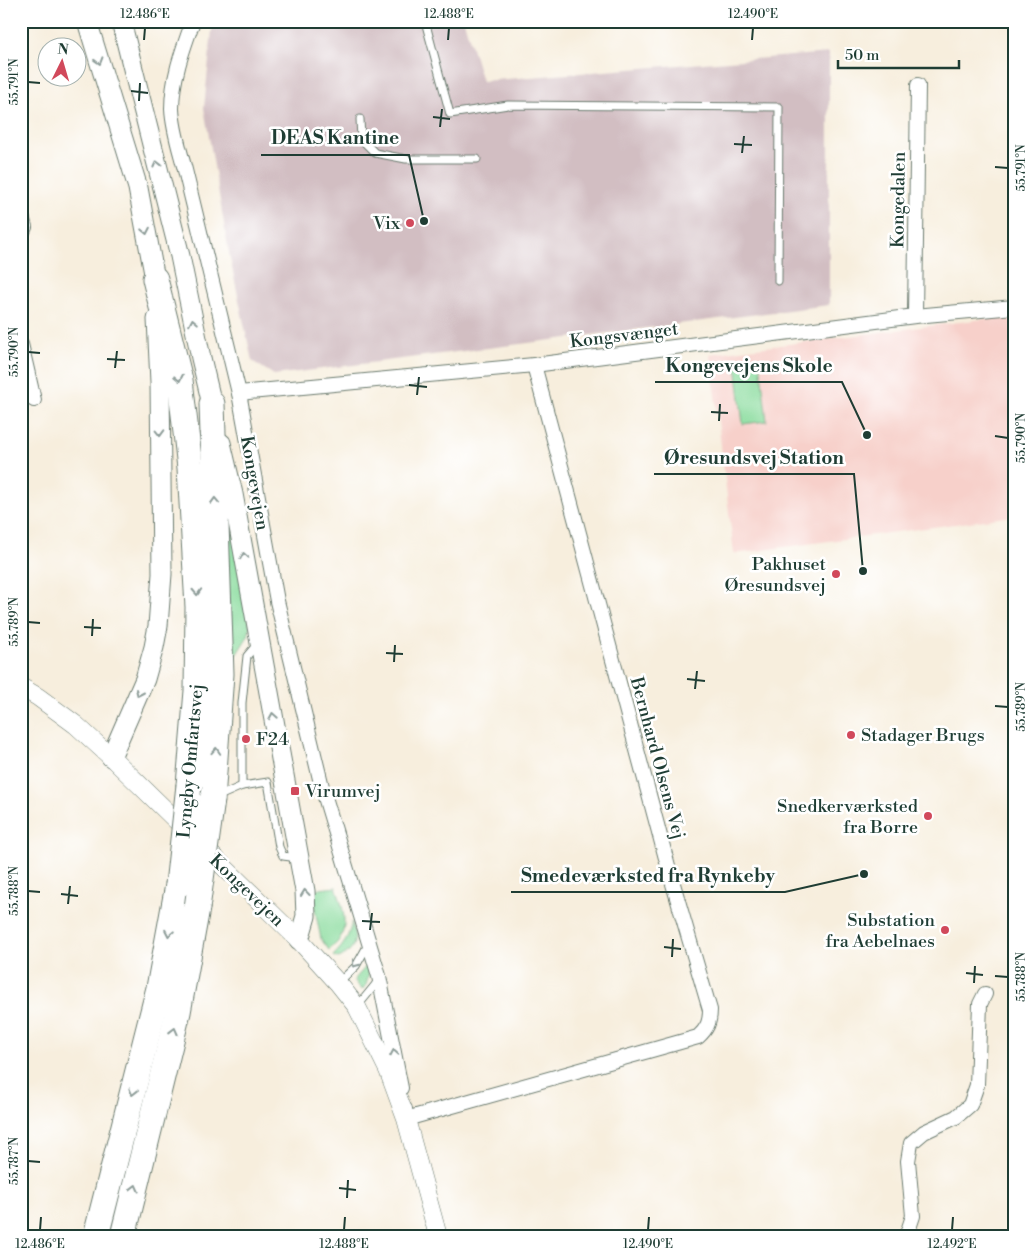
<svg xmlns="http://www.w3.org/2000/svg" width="1035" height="1257" font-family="'Libre Bodoni',serif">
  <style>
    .built { fill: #f7d0ca }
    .industrial { fill: #d2bec2 }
    .grass { fill: #88db9c; stroke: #548c68 }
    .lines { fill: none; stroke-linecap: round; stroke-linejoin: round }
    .service-casing { stroke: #6b7b6f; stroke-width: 9 }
    .minor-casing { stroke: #6b7b6f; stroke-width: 16 }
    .tertiary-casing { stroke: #6b7b6f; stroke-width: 19 }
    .secondary-casing { stroke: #6b7b6f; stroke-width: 21 }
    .motorway-casing { stroke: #6b7b6f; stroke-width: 27 }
    .service { stroke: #fff; stroke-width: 7 }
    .minor { stroke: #fff; stroke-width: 14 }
    .tertiary { stroke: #fff; stroke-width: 18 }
    .secondary { stroke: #fff; stroke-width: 19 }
    .motorway { stroke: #fff; stroke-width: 25 }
    .motorway-bridge-casing { stroke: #6b7b6f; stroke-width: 27; stroke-linecap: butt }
    .motorway-bridge { stroke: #fff; stroke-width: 25 }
    .oneway { stroke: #8f9e9a }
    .ticks { fill: none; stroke: #1f3d34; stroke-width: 2 }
    .poi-dot { fill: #d1495b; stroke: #fff; stroke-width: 2 }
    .labels { text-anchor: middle; stroke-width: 5; stroke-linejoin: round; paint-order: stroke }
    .street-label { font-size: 18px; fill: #1f3d34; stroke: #fff }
    .poi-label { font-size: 18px; fill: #1f3d34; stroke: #fff; text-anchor: end }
    .leader { fill: none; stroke: #1f3d34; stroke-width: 2 }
    .callout-dot { fill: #1f3d34; stroke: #fff; stroke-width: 2 }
    .callout-label { font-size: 19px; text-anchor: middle; font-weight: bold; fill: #1f3d34; stroke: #fff; stroke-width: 5; stroke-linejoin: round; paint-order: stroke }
    .neatline { fill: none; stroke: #1f3d34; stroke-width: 2 }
    .ticks-label { font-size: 12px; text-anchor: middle; fill: #1f3d34 }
  </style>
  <rect width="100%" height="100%" fill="#fff"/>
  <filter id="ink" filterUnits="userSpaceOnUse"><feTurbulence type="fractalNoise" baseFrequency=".02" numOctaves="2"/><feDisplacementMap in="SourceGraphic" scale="10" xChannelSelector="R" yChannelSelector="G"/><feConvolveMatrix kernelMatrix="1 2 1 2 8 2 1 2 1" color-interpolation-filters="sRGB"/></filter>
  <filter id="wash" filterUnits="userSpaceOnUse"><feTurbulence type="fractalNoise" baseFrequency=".0096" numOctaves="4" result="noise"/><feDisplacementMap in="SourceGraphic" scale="20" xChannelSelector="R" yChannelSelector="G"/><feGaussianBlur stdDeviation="1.12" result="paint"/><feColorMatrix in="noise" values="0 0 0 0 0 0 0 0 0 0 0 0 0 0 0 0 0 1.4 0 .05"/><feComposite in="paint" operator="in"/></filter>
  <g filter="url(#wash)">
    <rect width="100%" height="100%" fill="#f7eedd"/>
    <!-- built -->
    <path class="built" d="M1014 315V516L734 554 710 354Z"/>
    <!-- industrial -->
    <path class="industrial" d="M213 21H464L482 81 829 53V305L274 375 252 361 230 258 204 108Z"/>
    <!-- grass -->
    <g class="grass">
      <path d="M760 362 767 421 743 424 736 365Z"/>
      <path d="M224 477 250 628 248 636 231 663Z"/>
      <path d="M336 887C341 902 349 923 340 938 338 943 333 946 329 950L321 939 311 890Z"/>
      <path d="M352 922C355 935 358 946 344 955 340 958 338 959 333 956 345 944 348 938 352 922Z"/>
      <path d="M369 963 371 966 366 985 363 989H361L355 981V979Z"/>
    </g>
  </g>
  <g filter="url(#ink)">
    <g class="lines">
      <defs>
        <g id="service">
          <path d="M425 21 450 114 508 105 779 107 778 281"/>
          <path d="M360 119 361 139 375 153 406 159H477"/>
          <path d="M242 786V703L247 656 258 643"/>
          <path d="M217 797 242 786 268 782 279 847 283 856 298 858"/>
          <path d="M338 983 356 966 369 943"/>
          <path d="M357 1007 375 985 378 980"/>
        </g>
        <g id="minor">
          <path d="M193 21C183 49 172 78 172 109 173 130 180 150 185 170L239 393 277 601 322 787 379 976 401 1088"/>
          <path d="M21 213 25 227 21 236"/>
          <path d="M915 316 918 85"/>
          <path d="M21 344 34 400"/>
          <path d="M239 393 534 365 915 316 1014 307"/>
          <path d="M405 1109 406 1119 698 1037C707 1029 710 1022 710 1010L671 877 534 365"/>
          <path d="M905 1236 907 1234 913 1216 908 1161 911 1143 924 1132 956 1117 970 1105 977 1085 980 1004 985 994"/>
        </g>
        <path id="tertiary" d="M21 687 38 697 76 725 111 757 299 940 338 983 357 1007 388 1070 406 1119 438 1236"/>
        <g id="secondary">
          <path d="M87 21 138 188 155 279 156 292"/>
          <path d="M121 21 180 256 201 358 215 417"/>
          <path d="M221 443 233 494 305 891 306 916 299 940"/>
          <path d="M111 757 145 679 154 647 158 626 162 574 160 382 157 319"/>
        </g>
        <g id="motorway">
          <path d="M155 279 180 380 190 468 198 607 197 691 189 785"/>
          <path d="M212 404 221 674 212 800"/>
          <path d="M96 1236 159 988 178 885"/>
          <path d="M123 1236 178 1012 197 908"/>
        </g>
      </defs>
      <!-- service casing -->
      <use href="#service" class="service-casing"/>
      <!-- minor casing -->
      <use href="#minor" class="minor-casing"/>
      <!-- tertiary casing -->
      <use href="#tertiary" class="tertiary-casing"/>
      <!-- secondary casing -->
      <use href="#secondary" class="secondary-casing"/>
      <!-- motorway casing -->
      <use href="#motorway" class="motorway-casing"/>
      <!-- service -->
      <use href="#service" class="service"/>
      <!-- minor -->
      <use href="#minor" class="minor"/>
      <!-- tertiary -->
      <use href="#tertiary" class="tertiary"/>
      <!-- secondary -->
      <use href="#secondary" class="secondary"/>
      <!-- motorway -->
      <use href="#motorway" class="motorway"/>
      <defs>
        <g id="motorway-bridge">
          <path d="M178 885 189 785"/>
          <path d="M197 908 212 800"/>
        </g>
      </defs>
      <!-- motorway-bridge casing -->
      <use href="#motorway-bridge" class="motorway-bridge-casing"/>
      <!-- motorway-bridge -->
      <use href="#motorway-bridge" class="motorway-bridge"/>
    </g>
    <!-- one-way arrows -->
    <defs><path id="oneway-chevron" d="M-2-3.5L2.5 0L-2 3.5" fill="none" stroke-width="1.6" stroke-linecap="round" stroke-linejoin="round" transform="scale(1.25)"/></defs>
    <g class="oneway">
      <use href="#oneway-chevron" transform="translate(99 61) rotate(73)"/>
      <use href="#oneway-chevron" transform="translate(157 164) rotate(-104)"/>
      <use href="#oneway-chevron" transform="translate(146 231) rotate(79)"/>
      <use href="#oneway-chevron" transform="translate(193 322) rotate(-101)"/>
      <use href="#oneway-chevron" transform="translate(179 378) rotate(79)"/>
      <use href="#oneway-chevron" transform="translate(160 433) rotate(89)"/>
      <use href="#oneway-chevron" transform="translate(215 501) rotate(-92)"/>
      <use href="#oneway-chevron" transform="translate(244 556) rotate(-100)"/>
      <use href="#oneway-chevron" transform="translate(197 592) rotate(87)"/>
      <use href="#oneway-chevron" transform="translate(139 693) rotate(114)"/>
      <use href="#oneway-chevron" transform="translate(273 716) rotate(-100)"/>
      <use href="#oneway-chevron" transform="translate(216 751) rotate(-86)"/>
      <use href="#oneway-chevron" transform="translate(305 893) rotate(-96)"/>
      <use href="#oneway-chevron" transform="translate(169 933) rotate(101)"/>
      <use href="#oneway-chevron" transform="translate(355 964) rotate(128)"/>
      <use href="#oneway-chevron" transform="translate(174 1031) rotate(-76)"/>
      <use href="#oneway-chevron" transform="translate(394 1053) rotate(-100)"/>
      <use href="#oneway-chevron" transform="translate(133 1092) rotate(104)"/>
      <use href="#oneway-chevron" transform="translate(135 1188) rotate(-76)"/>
    </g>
  </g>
  <!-- ticks -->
  <path class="ticks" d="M144 40 145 28M448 40 449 28M752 40 753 28M28 82 40 83M131 91 148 93M139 101 140 83M433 117 450 119M440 127 442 109M734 144 752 145M742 153 744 136M995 167 1008 168M28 352 40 353M107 359 125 360M115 368 117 351M409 385 427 387M417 395 419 377M711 412 728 413M719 421 720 404M995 436 1008 438M28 622 40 623M84 627 101 628M92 636 93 619M386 653 403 654M394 662 395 645M687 679 705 681M695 689 697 671M995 706 1008 707M28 891 40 892M61 894 78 896M68 904 70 886M362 921 380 922M370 930 372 913M664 947 681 949M672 957 673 939M966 973 983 975M995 976 1008 977M974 983 975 966M28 1161 40 1162M339 1188 356 1190M347 1198 348 1180M40 1230 41 1217M344 1230 345 1217M648 1230 649 1217M952 1230 953 1217"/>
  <!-- markers -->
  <g class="poi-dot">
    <circle cx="410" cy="223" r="5"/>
    <circle cx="836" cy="574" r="5"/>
    <circle cx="851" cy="735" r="5"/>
    <circle cx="246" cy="739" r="5"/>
    <rect x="290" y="786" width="10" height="10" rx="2.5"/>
    <circle cx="928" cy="816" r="5"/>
    <circle cx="945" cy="930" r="5"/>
  </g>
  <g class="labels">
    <!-- street labels -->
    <g class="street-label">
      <text transform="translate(898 200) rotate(-89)" y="6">Kongedalen</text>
      <text transform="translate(624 335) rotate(-7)" y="6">Kongsvænget</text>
      <text transform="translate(255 483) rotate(80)" y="6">Kongevejen</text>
      <text transform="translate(658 758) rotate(75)" y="6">Bernhard Olsens Vej</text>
      <text transform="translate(190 761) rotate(-85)" y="6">Lyngby Omfartsvej</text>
      <text transform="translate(247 890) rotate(44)" y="6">Kongevejen</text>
    </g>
    <!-- poi labels -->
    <g class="poi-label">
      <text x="400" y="229">Vix</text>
      <text x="826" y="570">Pakhuset<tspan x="826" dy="21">Øresundsvej</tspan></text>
      <text x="861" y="741" text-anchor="start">Stadager Brugs</text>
      <text x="256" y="745" text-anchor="start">F24</text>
      <text x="305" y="797" text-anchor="start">Virumvej</text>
      <text x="918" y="812">Snedkerværksted<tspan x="918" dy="21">fra Borre</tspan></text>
      <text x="935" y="926">Substation<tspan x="935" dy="21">fra Aebelnaes</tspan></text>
    </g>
  </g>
  <!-- callouts -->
  <path class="leader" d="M424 221L409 155H261M867 435L842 382H655M863 571L854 474H654M864 874L785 892H511"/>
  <g class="callout-dot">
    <circle cx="424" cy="221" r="5"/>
    <circle cx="867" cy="435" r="5"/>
    <circle cx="863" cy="571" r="5"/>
    <circle cx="864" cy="874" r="5"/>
  </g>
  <g class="callout-label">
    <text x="335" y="144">DEAS Kantine</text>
    <text x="749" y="372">Kongevejens Skole</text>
    <text x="754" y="464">Øresundsvej Station</text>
    <text x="648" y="882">Smedeværksted fra Rynkeby</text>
  </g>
  <!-- margin -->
  <rect width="1035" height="1257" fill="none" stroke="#fff" stroke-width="55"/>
  <!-- north arrow -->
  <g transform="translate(62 62) rotate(5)"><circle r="24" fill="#ffffff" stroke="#a5b1ae"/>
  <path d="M0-4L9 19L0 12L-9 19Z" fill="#d1495b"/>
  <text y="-8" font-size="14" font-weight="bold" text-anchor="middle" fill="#1f3d34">N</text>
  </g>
  <!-- scale -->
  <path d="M838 60v8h121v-8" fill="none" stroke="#1f3d34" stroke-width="2.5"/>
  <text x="845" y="60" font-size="15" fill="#1f3d34" stroke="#ffffff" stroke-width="4" paint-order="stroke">50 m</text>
  <rect x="28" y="28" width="980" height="1202" class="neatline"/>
  <g class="ticks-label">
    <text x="145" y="18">12.486°E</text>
    <text x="449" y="18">12.488°E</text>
    <text x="753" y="18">12.490°E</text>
    <text transform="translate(14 82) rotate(-90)" y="4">55.791°N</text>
    <text transform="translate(1021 168) rotate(-90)" y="4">55.791°N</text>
    <text transform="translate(14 352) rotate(-90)" y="4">55.790°N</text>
    <text transform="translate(1021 438) rotate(-90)" y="4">55.790°N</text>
    <text transform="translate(14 622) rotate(-90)" y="4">55.789°N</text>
    <text transform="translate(1021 707) rotate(-90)" y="4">55.789°N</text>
    <text transform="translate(14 891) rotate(-90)" y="4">55.788°N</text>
    <text transform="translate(1021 977) rotate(-90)" y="4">55.788°N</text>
    <text transform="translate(14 1161) rotate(-90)" y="4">55.787°N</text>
    <text x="40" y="1248">12.486°E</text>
    <text x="344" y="1248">12.488°E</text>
    <text x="648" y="1248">12.490°E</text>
    <text x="952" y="1248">12.492°E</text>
  </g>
</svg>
